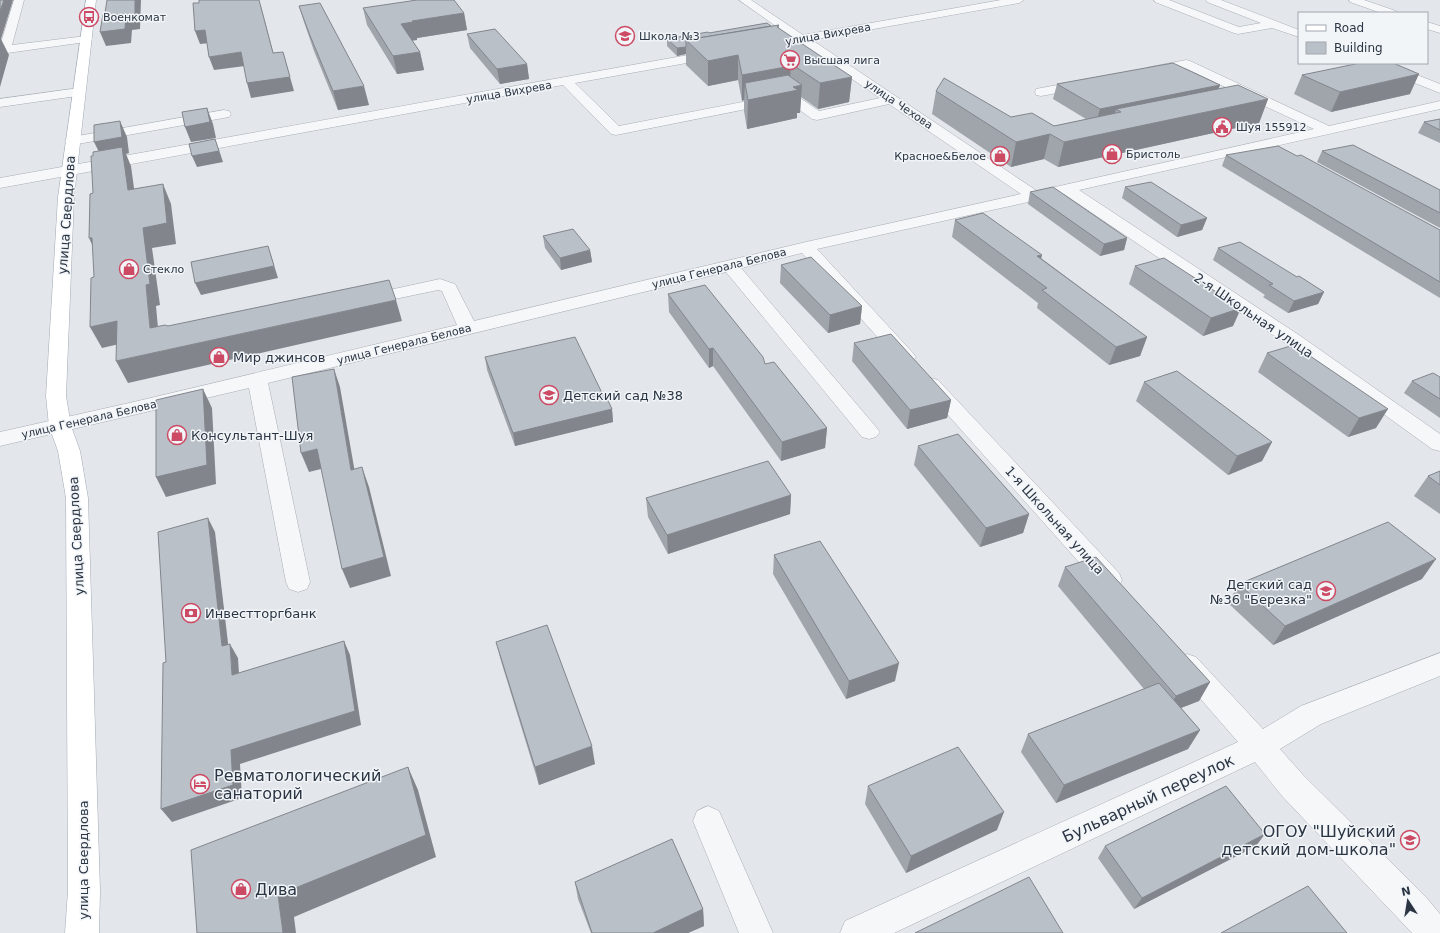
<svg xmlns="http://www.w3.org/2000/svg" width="1440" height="933" font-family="'DejaVu Sans',sans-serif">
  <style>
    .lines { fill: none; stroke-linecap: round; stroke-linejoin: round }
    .minor-casing { stroke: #a8adb5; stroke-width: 1 }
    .major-casing { stroke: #a2abb6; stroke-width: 1 }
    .minor { fill: #f5f7f9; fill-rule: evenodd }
    .major { fill: #fff; fill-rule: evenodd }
    .wall { fill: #a0a5ac }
    .shaded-wall { fill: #82868c }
    .building { fill: #bac0c8; stroke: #82868c }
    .labels { text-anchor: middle; stroke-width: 3; stroke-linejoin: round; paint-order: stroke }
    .far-poi-label { font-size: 11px; fill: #2b3543; stroke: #f2f5f8; text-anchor: start }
    .far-street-label { font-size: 11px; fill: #2b3543; stroke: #f2f5f8 }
    .street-label { font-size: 13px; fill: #2b3543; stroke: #f2f5f8 }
    .poi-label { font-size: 13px; fill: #2b3543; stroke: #f2f5f8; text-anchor: start }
    .near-poi-label { font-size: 16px; fill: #2b3543; stroke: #f2f5f8; text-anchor: start }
    .near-street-label { font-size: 16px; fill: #2b3543; stroke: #f2f5f8 }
  </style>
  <rect width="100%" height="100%" fill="#e3e6eb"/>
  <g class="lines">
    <defs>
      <g id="minor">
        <path d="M14 0H24L12 45 86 36 90 37 92 39 90 41 86 42 0 54V46Z"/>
        <path d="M739 0H751L803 35 1001 0H1024L1019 3 812 40 1037 191 1314 129 1254 101 1239 104 1234 103 1232 100 1234 97 1242 95 1185 68 1150 75 1146 74 1144 71 1146 68 1150 67 1186 60 1190 61 1329 126 1440 101V109L1079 190 1299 335 1440 434V451L1432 449 1285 343 1064 194 817 249 913 353 916 357 913 361 906 363 899 361 802 253 741 268 876 427 880 432 876 437 869 439 862 437 726 272 268 383 310 582 307 589 298 592 289 589 286 582 249 388 0 446V432L138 401 457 325 442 291 438 290 366 305 360 304 357 300 360 296 366 295 440 279 455 284 474 321 806 242 1021 194 889 104 817 120 812 119 787 101 616 135 611 134 563 85 0 188V178L716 50 720 51 722 54 720 57 575 83 619 126 789 93 794 94 819 111 880 98 799 43 766 49 762 47 760 45 762 43 791 37Z"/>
        <path d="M1154 0H1169L1239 27 1261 23 1207 2 1206 0H1221L1299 30V37L1272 28 1238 34 1234 33 1155 2Z"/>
        <path d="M1349 0H1364L1396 11 1397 13H1381L1350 2Z"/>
        <path d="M1427 22 1440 26V33L1427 29Z"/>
        <path d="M1370 63H1387L1440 84V93L1372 66Z"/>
        <path d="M1085 80 1089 81 1091 84 1089 87 1041 96 1036 95 1035 92 1036 89 1041 88Z"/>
        <path d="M79 88 84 89 85 92 84 95 0 107V99Z"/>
        <path d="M224 110 229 111 231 114 229 117 72 145 67 144 65 141 67 138 72 137Z"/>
        <path d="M931 378 938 380 1119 573 1122 580 1119 587 1110 590 1101 587 924 388 921 384 924 380Z"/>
        <path d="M1440 653V676L1321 724 1280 749 1304 776 1425 896 1440 914V933H1412L1282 796 1255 762 894 933H840L845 921 1238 742 1178 673 1174 665 1178 657 1187 654 1196 657 1263 729 1301 706Z"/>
        <path d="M708 806 719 811 773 933H739L693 821 697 811Z"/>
      </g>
      <path id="major" d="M86 0H96L74 197 66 396 71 426 80 451 88 498 100 891 99 933H65L68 891 66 498 58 451 49 426 46 396 58 197Z"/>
    </defs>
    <!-- minor casing -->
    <use href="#minor" class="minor-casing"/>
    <!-- major casing -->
    <use href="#major" class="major-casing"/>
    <!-- minor -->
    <use href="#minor" class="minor"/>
    <!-- major -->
    <use href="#major" class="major"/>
  </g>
  <!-- wall -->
  <g class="wall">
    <path d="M299 6 369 105 338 110 314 51 304 22Z"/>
    <path d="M363 8 464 13 467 30 417 38V40H412L420 52 424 70 397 74 367 25Z"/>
    <path d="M779 25V29L852 77 849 102 818 109 801 97 800 113H797V118L747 129 744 111V100L742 101 738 80 708 86 686 65V54L677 56 667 46V39Z"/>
    <path d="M467 34 527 64 529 79 500 84 470 48Z"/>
    <path d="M1302 75 1410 94 1331 112 1294 94Z"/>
    <path d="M1057 84 1219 89 1268 99 1259 123 1058 167 1044 159 1011 167 932 114 936 91 1011 117 1054 126 1086 119 1053 99Z"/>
    <path d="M1440 119V143L1418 133 1424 122Z"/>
    <path d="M1322 151 1440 190V228L1317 162Z"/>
    <path d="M1226 155 1297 156 1440 230V298L1222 166Z"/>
    <path d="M1125 187 1207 218 1202 230 1177 237 1122 198Z"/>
    <path d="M1030 192 1127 238 1124 250 1100 256 1028 204Z"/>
    <path d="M955 220 1042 255 1041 258 1147 337 1140 356 1109 365 1037 308 1038 303 952 237Z"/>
    <path d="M543 236 590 250 592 262 561 270 545 248Z"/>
    <path d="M1218 248 1297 277 1324 292 1318 304 1288 313 1263 297 1265 295 1213 260Z"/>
    <path d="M781 265 862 306 860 324 828 333 780 283Z"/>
    <path d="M1135 266 1241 308 1233 326 1203 336 1129 284Z"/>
    <path d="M668 294 765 364 827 428 825 448 781 461 713 366 709 368 669 312Z"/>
    <path d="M854 343 951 400 947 418 907 429 852 361Z"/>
    <path d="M1267 353 1376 428 1348 437 1258 372Z"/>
    <path d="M485 357 602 393 612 409 613 422 515 446 487 370Z"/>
    <path d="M1440 377V418L1404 393 1412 381Z"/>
    <path d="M1144 382 1272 442 1262 461 1228 475 1136 401Z"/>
    <path d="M918 446 1029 514 1023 533 980 547 914 465Z"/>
    <path d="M1440 471V514L1414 496 1428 476Z"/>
    <path d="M791 495 790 514 668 554 648 517 646 498Z"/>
    <path d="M774 555 895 681 846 699 773 574Z"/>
    <path d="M1065 567 1210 682 1199 701 1181 708 1200 730 1188 749 1056 803 1021 752 1028 734 1144 689 1058 586Z"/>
    <path d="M1422 579 1273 645 1228 603 1239 584Z"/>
    <path d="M496 642 595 764 539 785 501 661Z"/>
    <path d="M868 786 997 830 906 873 865 804Z"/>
    <path d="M1105 846H1256L1134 909 1098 858Z"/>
    <path d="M575 882 703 909 704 926 688 933H591L578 899Z"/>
  </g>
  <!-- shaded-wall -->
  <g class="shaded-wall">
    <path d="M4 0H13L1 39 9 55 0 87V11Z"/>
    <path d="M135 0H141L140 29 132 30 131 43 106 46 100 32 126 16Z"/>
    <path d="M259 0 262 10 277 67 273 53Z"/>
    <path d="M464 13 467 30 417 38V40L405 42 401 24 412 21Z"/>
    <path d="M205 30 210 43 200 44 195 31Z"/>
    <path d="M686 47V54L677 56V48Z"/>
    <path d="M241 52 245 66 214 70 209 57Z"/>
    <path d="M283 52 294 91 251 98 247 83Z"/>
    <path d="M420 52 424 70 397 74 393 56Z"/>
    <path d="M738 55V80L708 86V61Z"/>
    <path d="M527 64 529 79 500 84 497 69Z"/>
    <path d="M791 66 789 92 745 83 744 100 742 101V75Z"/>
    <path d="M1419 74 1410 94 1331 112 1340 92Z"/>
    <path d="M852 77 849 102 818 109 820 83Z"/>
    <path d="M802 85 800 113H797V118L747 129 748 100 793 87Z"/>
    <path d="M1220 85 1215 100 1121 112 1116 109 1112 121 1095 125 1100 109Z"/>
    <path d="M364 86 369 105 338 110 333 91Z"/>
    <path d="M1268 99 1259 123 1058 167 1064 142Z"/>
    <path d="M207 108 213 124 216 138 191 142 185 127Z"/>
    <path d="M120 121 127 137 129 153 126 154 131 166 137 210 102 158 94 142Z"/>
    <path d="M1050 134 1044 159 1011 167 1016 142Z"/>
    <path d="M215 139 219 150 223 162 197 167 192 156Z"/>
    <path d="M163 184 171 204 176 244 152 248 160 305 156 306 160 350 150 328 146 285 143 228Z"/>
    <path d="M1207 218 1202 230 1177 237 1181 225Z"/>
    <path d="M89 238H92L99 259Z"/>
    <path d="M1127 238 1124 250 1100 256 1104 244Z"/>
    <path d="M268 246 278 278 201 295 195 283Z"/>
    <path d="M590 250 592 262 561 270 560 258Z"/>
    <path d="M1042 255 1037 272V256Z"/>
    <path d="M1324 292 1318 304 1288 313 1294 301Z"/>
    <path d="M396 300 402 321 128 383 116 361Z"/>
    <path d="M862 306 860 324 828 333 830 315Z"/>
    <path d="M1241 308 1233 326 1203 336 1211 318Z"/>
    <path d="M117 321 128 342 102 348 90 327Z"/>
    <path d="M1147 337 1140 356 1109 365 1116 347Z"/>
    <path d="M713 348V366L709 368V349Z"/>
    <path d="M334 369 340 387 358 490 351 470Z"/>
    <path d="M203 389 212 408 216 484 166 497 156 477Z"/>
    <path d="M951 400 947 418 907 429 910 410Z"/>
    <path d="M612 409 613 422 515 446 513 433Z"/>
    <path d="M1388 409 1376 428 1348 437 1359 418Z"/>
    <path d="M827 428 825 448 781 461 782 442Z"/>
    <path d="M1272 442 1262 461 1228 475 1237 456Z"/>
    <path d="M317 449 325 468 309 472 301 453Z"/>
    <path d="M362 467 369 487 391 576 350 588 342 569Z"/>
    <path d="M791 495 790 514 668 554 667 535Z"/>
    <path d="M1029 514 1023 533 980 547 986 528Z"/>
    <path d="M208 518 215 532 230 660 222 646Z"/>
    <path d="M1436 559 1422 579 1273 645 1285 626Z"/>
    <path d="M344 641 350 655 361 725 240 764 242 798 172 822 161 809 231 750Z"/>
    <path d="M230 644 238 658 240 689 232 675Z"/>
    <path d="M899 663 895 681 846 699 849 681Z"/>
    <path d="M1210 682 1199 701 1165 714 1176 696Z"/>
    <path d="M1200 730 1188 749 1056 803 1064 785Z"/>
    <path d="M592 746 595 764 539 785 535 767Z"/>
    <path d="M408 767 418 790 436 857 294 917 296 933H283L278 895Z"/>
    <path d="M1004 812 997 830 906 873 911 856Z"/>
    <path d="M1265 834 1256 846 1134 909 1142 898Z"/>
    <path d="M703 909 704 926 688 933H653Z"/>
  </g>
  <!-- building -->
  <g class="building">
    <path d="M0 0H4L0 11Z"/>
    <path d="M107 0H135V15L126 16 125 29 100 32 103 14 105 13Z"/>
    <path d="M199 0H259L273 53 283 52 290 77 247 83 241 52 209 57 205 30 195 31 193 3H199Z"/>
    <path d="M417 0H454L464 13 412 21 413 22 401 24 420 52 393 56 363 8Z"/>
    <path d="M320 3 364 86 333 91 309 33 299 6Z"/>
    <path d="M767 23 771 26 686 40V47L677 48 667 39 708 32 709 33Z"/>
    <path d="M779 25 777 27 852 77 820 83 796 67 791 66 742 75 738 55 708 61 686 40Z"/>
    <path d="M495 29 527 64 497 69 467 34Z"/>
    <path d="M1173 63 1220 85 1100 109 1057 84Z"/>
    <path d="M1360 63H1393L1419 74 1340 92 1302 75Z"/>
    <path d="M788 75 802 85 793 87 798 90 748 100 745 83Z"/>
    <path d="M944 78 1011 117 1032 113 1054 126 1121 112 1116 109 1238 85 1268 99 1064 142 1050 134 1016 142 936 91Z"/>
    <path d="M207 108 210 122 185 127 182 112Z"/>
    <path d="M1440 119V130L1424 122Z"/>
    <path d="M120 121 122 137 94 142V125Z"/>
    <path d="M215 139 219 151 192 156 189 144Z"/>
    <path d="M1353 145 1440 190V213L1322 151Z"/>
    <path d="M1278 146 1297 156 1301 155 1440 230V282L1226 155Z"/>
    <path d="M122 147 128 190 163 184 167 223 143 228 150 284 146 285 150 328 165 325 168 326 389 280 396 300 116 361 117 321 90 327 91 278 94 277 92 238H89L90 194 93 193 91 156H93V152Z"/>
    <path d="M1151 182 1207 218 1181 225 1125 187Z"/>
    <path d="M1053 187 1127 238 1104 244 1030 192Z"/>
    <path d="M983 213 1042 255 1037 256 1147 337 1116 347 1042 290 1047 288 955 220Z"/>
    <path d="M573 229 590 250 560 258 543 236Z"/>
    <path d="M1240 242 1297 277 1299 276 1324 292 1294 301 1269 285 1273 284 1218 248Z"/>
    <path d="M268 246 274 266 195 283 191 262Z"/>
    <path d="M811 257 862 306 830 315 781 265Z"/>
    <path d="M1164 258 1241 308 1211 318 1135 266Z"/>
    <path d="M705 285 763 357 765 364 774 362 827 428 782 442 713 348 709 349 668 294Z"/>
    <path d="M891 334 951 400 910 410 854 343Z"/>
    <path d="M575 337 602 393 604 392 612 409 513 433 485 357Z"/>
    <path d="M1294 345 1388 409 1359 418 1267 353Z"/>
    <path d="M334 369 351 470 362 467 384 557 342 569 317 449 301 453 292 377Z"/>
    <path d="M1177 371 1272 442 1237 456 1144 382Z"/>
    <path d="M1433 373 1440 377V399L1412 381Z"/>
    <path d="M203 389 207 465 156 477V400Z"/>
    <path d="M958 434 1029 514 986 528 918 446Z"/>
    <path d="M768 461 791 495 667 535 646 498Z"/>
    <path d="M1440 471V485L1428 476Z"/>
    <path d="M208 518 222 646 230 644 232 675 344 641 355 711 231 750 233 785 161 809 163 663 166 662 158 532Z"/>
    <path d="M1388 522 1436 559 1285 626 1239 584Z"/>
    <path d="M820 541 899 663 849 681 774 555Z"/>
    <path d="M1096 557 1210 682 1176 696 1065 567Z"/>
    <path d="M547 625 592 746 535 767 496 642Z"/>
    <path d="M1159 683 1200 730 1064 785 1028 734Z"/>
    <path d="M958 747 1004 812 911 856 868 786Z"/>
    <path d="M408 767 426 835 278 895 283 933H197L191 850Z"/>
    <path d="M1226 786 1265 834 1142 898 1105 846Z"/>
    <path d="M672 839 703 909 653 933H592L575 882Z"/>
    <path d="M1029 877 1063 933H915Z"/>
    <path d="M1308 886 1347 933H1221Z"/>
  </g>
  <!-- icons -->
  <defs>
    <symbol id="bus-ring" viewBox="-11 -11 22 22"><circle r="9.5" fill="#f2f5f8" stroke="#cd4a64" stroke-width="1.5"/><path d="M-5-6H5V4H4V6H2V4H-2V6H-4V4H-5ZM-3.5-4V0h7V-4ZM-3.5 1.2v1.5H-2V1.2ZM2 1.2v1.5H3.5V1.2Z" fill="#cd4a64"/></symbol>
    <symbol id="school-ring" viewBox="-11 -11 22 22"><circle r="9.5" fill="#f2f5f8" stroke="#cd4a64" stroke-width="1.5"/><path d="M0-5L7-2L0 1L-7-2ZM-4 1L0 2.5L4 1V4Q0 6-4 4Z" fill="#cd4a64"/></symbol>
    <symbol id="supermarket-ring" viewBox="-11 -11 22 22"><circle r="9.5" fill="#f2f5f8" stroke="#cd4a64" stroke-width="1.5"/><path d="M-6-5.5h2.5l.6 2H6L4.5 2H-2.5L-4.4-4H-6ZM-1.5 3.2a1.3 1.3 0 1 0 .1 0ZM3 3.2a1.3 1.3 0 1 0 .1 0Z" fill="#cd4a64"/></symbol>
    <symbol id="civic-ring" viewBox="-11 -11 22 22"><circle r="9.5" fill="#f2f5f8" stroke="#cd4a64" stroke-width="1.5"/><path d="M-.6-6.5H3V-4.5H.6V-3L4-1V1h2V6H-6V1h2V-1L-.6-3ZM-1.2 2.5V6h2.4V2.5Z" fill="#cd4a64"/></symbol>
    <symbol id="shop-ring" viewBox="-11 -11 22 22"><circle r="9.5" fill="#f2f5f8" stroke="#cd4a64" stroke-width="1.5"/><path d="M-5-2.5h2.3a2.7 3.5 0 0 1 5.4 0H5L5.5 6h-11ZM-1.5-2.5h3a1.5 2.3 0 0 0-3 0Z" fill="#cd4a64"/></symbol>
    <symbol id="bank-ring" viewBox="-11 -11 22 22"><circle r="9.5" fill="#f2f5f8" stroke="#cd4a64" stroke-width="1.5"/><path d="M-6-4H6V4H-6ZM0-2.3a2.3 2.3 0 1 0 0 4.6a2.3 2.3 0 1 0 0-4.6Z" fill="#cd4a64"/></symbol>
    <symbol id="hotel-ring" viewBox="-11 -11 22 22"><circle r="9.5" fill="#f2f5f8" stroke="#cd4a64" stroke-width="1.5"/><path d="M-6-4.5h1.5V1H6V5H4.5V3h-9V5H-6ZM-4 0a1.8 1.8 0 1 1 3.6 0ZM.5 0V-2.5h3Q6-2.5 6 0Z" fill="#cd4a64"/></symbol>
  </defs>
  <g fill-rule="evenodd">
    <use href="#bus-ring" x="78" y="6" width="22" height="22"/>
    <use href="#school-ring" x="614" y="25" width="22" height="22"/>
    <use href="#supermarket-ring" x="779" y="49" width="22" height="22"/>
    <use href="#civic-ring" x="1211" y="116" width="22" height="22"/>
    <use href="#shop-ring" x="1101" y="143" width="22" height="22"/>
    <use href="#shop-ring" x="989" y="145" width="22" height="22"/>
    <use href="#shop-ring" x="118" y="258" width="22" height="22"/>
    <use href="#shop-ring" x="208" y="346" width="22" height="22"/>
    <use href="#school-ring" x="538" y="384" width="22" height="22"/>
    <use href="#shop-ring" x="166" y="424" width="22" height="22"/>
    <use href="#school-ring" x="1315" y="580" width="22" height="22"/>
    <use href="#bank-ring" x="180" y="602" width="22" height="22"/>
    <use href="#hotel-ring" x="189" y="773" width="22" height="22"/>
    <use href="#school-ring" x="1399" y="829" width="22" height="22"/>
    <use href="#shop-ring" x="230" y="878" width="22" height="22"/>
  </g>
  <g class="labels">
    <!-- far-poi labels -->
    <g class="far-poi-label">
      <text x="103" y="21">Военкомат</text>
      <text x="639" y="40">Школа №3</text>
      <text x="804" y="64">Высшая лига</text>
      <text x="1236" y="131">Шуя 155912</text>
      <text x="1126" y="158">Бристоль</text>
      <text x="986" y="160" text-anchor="end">Красное&amp;Белое</text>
      <text x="143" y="273">Стекло</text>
    </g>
    <!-- far-street labels -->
    <g class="far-street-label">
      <text transform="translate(828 34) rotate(-10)" y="4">улица Вихрева</text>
      <text transform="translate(509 92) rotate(-10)" y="4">улица Вихрева</text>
      <text transform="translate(899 104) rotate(34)" y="4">улица Чехова</text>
      <text transform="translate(719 268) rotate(-14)" y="4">улица Генерала Белова</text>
      <text transform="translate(404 344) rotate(-14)" y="4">улица Генерала Белова</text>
      <text transform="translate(89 419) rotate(-13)" y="4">улица Генерала Белова</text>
    </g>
    <!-- street labels -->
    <g class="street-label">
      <text transform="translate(66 215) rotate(-86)" y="5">улица Свердлова</text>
      <text transform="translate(1254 315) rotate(34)" y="5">2-я Школьная улица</text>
      <text transform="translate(1055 520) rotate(48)" y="5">1-я Школьная улица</text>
      <text transform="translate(76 536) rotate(-93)" y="5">улица Свердлова</text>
      <text transform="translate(83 860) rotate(-90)" y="5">улица Свердлова</text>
    </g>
    <!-- poi labels -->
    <g class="poi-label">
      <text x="233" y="362">Мир джинсов</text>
      <text x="563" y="400">Детский сад №38</text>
      <text x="191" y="440">Консультант-Шуя</text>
      <text x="1312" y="589" text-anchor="end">Детский сад<tspan x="1312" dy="15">№36 "Березка"</tspan></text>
      <text x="205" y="618">Инвестторгбанк</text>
    </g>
    <!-- near-poi labels -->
    <g class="near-poi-label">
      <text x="214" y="781">Ревматологический<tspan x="214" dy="18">санаторий</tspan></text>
      <text x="1396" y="837" text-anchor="end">ОГОУ "Шуйский<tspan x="1396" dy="18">детский дом-школа"</tspan></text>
      <text x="255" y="895">Дива</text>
    </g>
    <!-- near-street labels -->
    <g class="near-street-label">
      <text transform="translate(1148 798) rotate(-25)" y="6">Бульварный переулок</text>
    </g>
  </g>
  <!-- legend -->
  <rect x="1298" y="12" width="130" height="52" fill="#f2f5f8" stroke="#a2a8b0"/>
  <rect x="1306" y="25" width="20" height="6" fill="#ffffff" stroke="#a2a8b0"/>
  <text x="1334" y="32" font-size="12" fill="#2b3543">Road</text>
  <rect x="1306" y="42" width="20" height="12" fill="#bac0c8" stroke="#a2a8b0"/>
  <text x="1334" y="52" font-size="12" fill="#2b3543">Building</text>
  <!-- north arrow -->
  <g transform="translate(1408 901) rotate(348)" stroke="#f2f5f8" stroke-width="3" paint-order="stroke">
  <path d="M0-3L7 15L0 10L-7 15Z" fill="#2b3543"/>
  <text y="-6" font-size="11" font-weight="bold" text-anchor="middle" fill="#2b3543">N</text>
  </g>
</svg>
